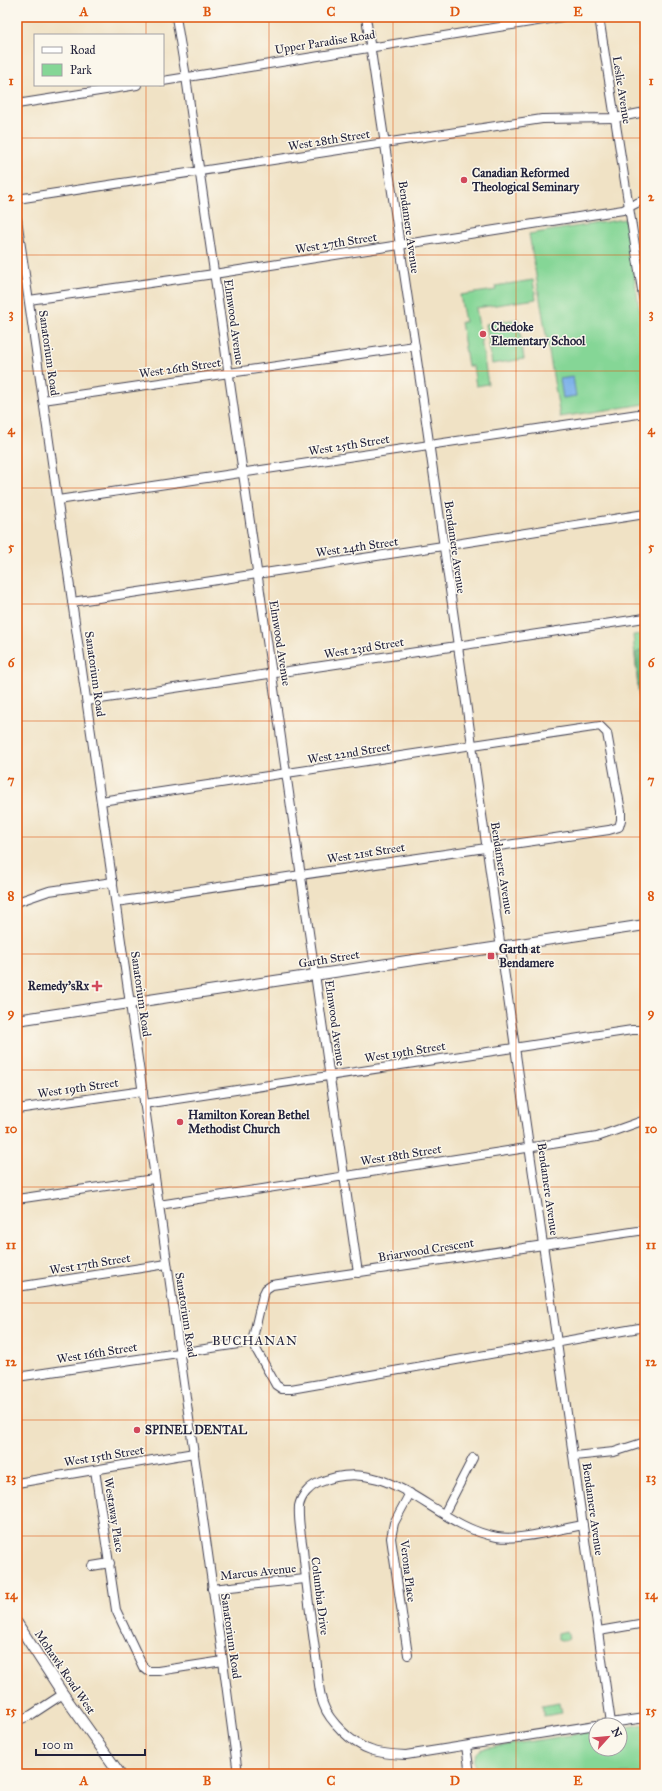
<svg xmlns="http://www.w3.org/2000/svg" width="662" height="1791" font-family="'IM FELL Great Primer',serif">
  <style>
    .green { fill: #85d696; stroke: #547c68 }
    .forest { fill: #6cb77f; stroke: #476c5d }
    .water { fill: #7bb1e9; stroke: #4e6a92 }
    .lines { fill: none; stroke-linecap: round; stroke-linejoin: round }
    .minor-casing { stroke: #413f50; stroke-width: 10 }
    .major-casing { stroke: #413f50; stroke-width: 12 }
    .minor { stroke: #fff; stroke-width: 8 }
    .major { stroke: #fff; stroke-width: 10 }
    .grid { fill: none; stroke: #de560e; stroke-width: 1; stroke-opacity: 0.55 }
    .poi-dot { fill: #d1495b; stroke: #fbf7ec; stroke-width: 1.5 }
    .labels { text-anchor: middle; stroke-width: 3; stroke-linejoin: round; paint-order: stroke }
    .street-label { font-size: 12px; fill: #22223b; stroke: #fbf7ec }
    .poi-label { font-size: 12px; font-weight: bold; fill: #22223b; stroke: #fbf7ec; text-anchor: start }
    .neighbourhood-label { font-size: 13px; letter-spacing: 1px; fill: #22223b; stroke: #fbf7ec }
    .neatline { fill: none; stroke: #de560e; stroke-width: 1.5 }
    .grid-label { font-size: 13px; text-anchor: middle; font-weight: bold; fill: #de560e }
  </style>
  <rect width="100%" height="100%" fill="#fbf7ec"/>
  <filter id="ink" filterUnits="userSpaceOnUse"><feTurbulence type="fractalNoise" baseFrequency=".025" numOctaves="2"/><feDisplacementMap in="SourceGraphic" scale="8" xChannelSelector="R" yChannelSelector="G"/><feConvolveMatrix kernelMatrix="1 2 1 2 8 2 1 2 1" color-interpolation-filters="sRGB"/></filter>
  <filter id="wash" filterUnits="userSpaceOnUse"><feTurbulence type="fractalNoise" baseFrequency=".012" numOctaves="4" result="noise"/><feDisplacementMap in="SourceGraphic" scale="16" xChannelSelector="R" yChannelSelector="G"/><feGaussianBlur stdDeviation="0.9" result="paint"/><feColorMatrix in="noise" values="0 0 0 0 0 0 0 0 0 0 0 0 0 0 0 0 0 1.4 0 .05"/><feComposite in="paint" operator="in"/></filter>
  <g filter="url(#wash)">
    <rect width="100%" height="100%" fill="#f0e2c5"/>
    <!-- green -->
    <g class="green">
      <path d="M625 219 645 344V404L560 417 529 234Z"/>
      <path d="M533 280 536 299 476 308 488 384 476 386 473 366H468L461 322H465L460 295 496 290 495 286Z"/>
      <path d="M518 319 524 359 492 364 486 324Z"/>
      <path d="M645 634V697L639 698 633 635Z"/>
      <path d="M567 1631 569 1639 564 1641 558 1639V1633Z"/>
      <path d="M560 1702 562 1713 544 1716 542 1705Z"/>
      <path d="M645 1724V1774H477C475 1763 471 1755 482 1749L596 1731V1749H620V1728Z"/>
    </g>
    <!-- forest -->
    <path class="forest" d="M645 647V697L639 698 635 654Z"/>
    <!-- water -->
    <path class="water" d="M573 377 576 396 563 398 560 379Z"/>
  </g>
  <g filter="url(#ink)">
    <g class="lines">
      <defs>
        <g id="minor">
          <path d="M176 17 186 77 358 1273"/>
          <path d="M366 17 425 414 611 1723"/>
          <path d="M599 17 645 309"/>
          <path d="M163 81 562 17"/>
          <path d="M17 104 137 85"/>
          <path d="M17 199 542 119 615 118 645 112"/>
          <path d="M17 219 159 1205 223 1661 238 1774"/>
          <path d="M29 300 214 274 623 210 639 202 645 201"/>
          <path d="M43 400 415 346"/>
          <path d="M58 500 645 413"/>
          <path d="M72 602 443 546 645 514"/>
          <path d="M87 701 645 618"/>
          <path d="M101 801 600 726 607 733 621 811V820L619 827 609 830 116 902"/>
          <path d="M17 902 49 891 113 882"/>
          <path d="M144 1104 632 1030H645"/>
          <path d="M17 1109 143 1091"/>
          <path d="M17 1199 154 1179"/>
          <path d="M159 1205 597 1137 645 1120"/>
          <path d="M645 1230 272 1285 266 1289 263 1295 252 1342 276 1385 282 1389H291L645 1327"/>
          <path d="M17 1287 167 1264"/>
          <path d="M17 1377 252 1342"/>
          <path d="M574 1456 614 1452 645 1442"/>
          <path d="M95 1470 116 1610 143 1667 148 1671H158L223 1661"/>
          <path d="M17 1483 194 1453"/>
          <path d="M444 1514 473 1458"/>
          <path d="M583 1525C559 1529 519 1541 497 1537 433 1526 390 1451 318 1483 309 1487 301 1496 299 1506 298 1520 301 1536 303 1549 306 1585 311 1621 316 1657 318 1671 318 1693 324 1706 327 1715 335 1724 342 1731 362 1751 378 1754 406 1755L596 1725"/>
          <path d="M92 1566 110 1563"/>
          <path d="M212 1589 305 1579"/>
          <path d="M599 1631 645 1623"/>
          <path d="M408 1655 391 1538 394 1523 410 1493"/>
          <path d="M17 1721 31 1715 63 1694"/>
          <path d="M597 1725 645 1718"/>
          <path d="M466 1746 470 1774"/>
        </g>
        <g id="major">
          <path d="M17 1020 645 925"/>
          <path d="M17 1623 63 1694 120 1774"/>
        </g>
      </defs>
      <!-- minor casing -->
      <use href="#minor" class="minor-casing"/>
      <!-- major casing -->
      <use href="#major" class="major-casing"/>
      <!-- minor -->
      <use href="#minor" class="minor"/>
      <!-- major -->
      <use href="#major" class="major"/>
    </g>
  </g>
  <!-- grid -->
  <path class="grid" d="M146 17V35M269 17V1774M393 17V1774M516 17V1774M146 85V1774M17 138H645M17 255H645M17 371H645M17 488H645M17 604H645M17 721H645M17 837H645M17 954H645M17 1070H645M17 1187H645M17 1303H645M17 1420H645M17 1536H645M17 1653H645"/>
  <!-- markers -->
  <g class="poi-dot">
    <circle cx="464" cy="180" r="4"/>
    <circle cx="483" cy="334" r="4"/>
    <rect x="487" y="952" width="8" height="8" rx="2"/>
    <path d="M95 980h4v4h4v4h-4v4h-4v-4h-4v-4h4z"/>
    <circle cx="180" cy="1122" r="4"/>
    <circle cx="137" cy="1430" r="4"/>
  </g>
  <g class="labels">
    <!-- street labels -->
    <g class="street-label">
      <text transform="translate(325 42) rotate(-9)" y="4">Upper Paradise Road</text>
      <text transform="translate(622 90) rotate(81)" y="4">Leslie Avenue</text>
      <text transform="translate(329 140) rotate(-9)" y="4">West 28th Street</text>
      <text transform="translate(409 227) rotate(82)" y="4">Bendamere Avenue</text>
      <text transform="translate(336 243) rotate(-9)" y="4">West 27th Street</text>
      <text transform="translate(234 322) rotate(82)" y="4">Elmwood Avenue</text>
      <text transform="translate(49 353) rotate(82)" y="4">Sanatorium Road</text>
      <text transform="translate(180 368) rotate(-8)" y="4">West 26th Street</text>
      <text transform="translate(349 445) rotate(-9)" y="4">West 25th Street</text>
      <text transform="translate(357 547) rotate(-8)" y="4">West 24th Street</text>
      <text transform="translate(455 547) rotate(82)" y="4">Bendamere Avenue</text>
      <text transform="translate(280 643) rotate(81)" y="4">Elmwood Avenue</text>
      <text transform="translate(364 648) rotate(-9)" y="4">West 23rd Street</text>
      <text transform="translate(95 674) rotate(82)" y="4">Sanatorium Road</text>
      <text transform="translate(349 753) rotate(-9)" y="4">West 22nd Street</text>
      <text transform="translate(366 853) rotate(-9)" y="4">West 21st Street</text>
      <text transform="translate(502 868) rotate(81)" y="4">Bendamere Avenue</text>
      <text transform="translate(329 959) rotate(-9)" y="4">Garth Street</text>
      <text transform="translate(141 994) rotate(82)" y="4">Sanatorium Road</text>
      <text transform="translate(335 1023) rotate(82)" y="4">Elmwood Avenue</text>
      <text transform="translate(405 1052) rotate(-9)" y="4">West 19th Street</text>
      <text transform="translate(78 1088) rotate(-8)" y="4">West 19th Street</text>
      <text transform="translate(401 1155) rotate(-9)" y="4">West 18th Street</text>
      <text transform="translate(548 1189) rotate(82)" y="4">Bendamere Avenue</text>
      <text transform="translate(426 1250) rotate(-9)" y="4">Briarwood Crescent</text>
      <text transform="translate(90 1264) rotate(-9)" y="4">West 17th Street</text>
      <text transform="translate(186 1315) rotate(81)" y="4">Sanatorium Road</text>
      <text transform="translate(97 1353) rotate(-9)" y="4">West 16th Street</text>
      <text transform="translate(104 1456) rotate(-9)" y="4">West 15th Street</text>
      <text transform="translate(593 1509) rotate(82)" y="4">Bendamere Avenue</text>
      <text transform="translate(114 1515) rotate(81)" y="4">Westaway Place</text>
      <text transform="translate(408 1571) rotate(83)" y="4">Verona Place</text>
      <text transform="translate(258 1572) rotate(-6)" y="4">Marcus Avenue</text>
      <text transform="translate(320 1596) rotate(83)" y="4">Columbia Drive</text>
      <text transform="translate(231 1636) rotate(82)" y="4">Sanatorium Road</text>
      <text transform="translate(65 1672) rotate(56)" y="4">Mohawk Road West</text>
    </g>
    <!-- poi labels -->
    <g class="poi-label">
      <text x="472" y="177">Canadian Reformed<tspan x="472" dy="14">Theological Seminary</tspan></text>
      <text x="491" y="331">Chedoke<tspan x="491" dy="14">Elementary School</tspan></text>
      <text x="499" y="953">Garth at<tspan x="499" dy="14">Bendamere</tspan></text>
      <text x="89" y="990" text-anchor="end">Remedy'sRx</text>
      <text x="188" y="1119">Hamilton Korean Bethel<tspan x="188" dy="14">Methodist Church</tspan></text>
      <text x="145" y="1434">SPINEL DENTAL</text>
    </g>
    <!-- neighbourhood labels -->
    <g class="neighbourhood-label">
      <text x="255" y="1345">BUCHANAN</text>
    </g>
  </g>
  <!-- margin -->
  <rect width="662" height="1791" fill="none" stroke="#fbf7ec" stroke-width="44"/>
  <!-- legend -->
  <rect x="34" y="34" width="130" height="52" fill="#fbf7ec" stroke="#a4a2a5"/>
  <rect x="42" y="47" width="20" height="6" fill="#ffffff" stroke="#a4a2a5"/>
  <text x="70" y="54" font-size="12" fill="#22223b">Road</text>
  <rect x="42" y="64" width="20" height="12" fill="#85d696" stroke="#a4a2a5"/>
  <text x="70" y="74" font-size="12" fill="#22223b">Park</text>
  <!-- north arrow -->
  <g transform="translate(608 1737) rotate(63)"><circle r="19" fill="#fbf7ec" stroke="#a4a2a5"/>
  <path d="M0-3L7 15L0 10L-7 15Z" fill="#d1495b"/>
  <text y="-6" font-size="11" font-weight="bold" text-anchor="middle" fill="#22223b">N</text>
  </g>
  <!-- scale -->
  <path d="M36 1749v6h109v-6" fill="none" stroke="#22223b" stroke-width="2"/>
  <text x="42" y="1749" font-size="12" fill="#22223b" stroke="#fbf7ec" stroke-width="3" paint-order="stroke">100 m</text>
  <rect x="22" y="22" width="618" height="1747" class="neatline"/>
  <g class="grid-label">
    <text x="84" y="16">A</text>
    <text x="207" y="16">B</text>
    <text x="331" y="16">C</text>
    <text x="455" y="16">D</text>
    <text x="578" y="16">E</text>
    <text x="11" y="85">1</text>
    <text x="651" y="85">1</text>
    <text x="11" y="201">2</text>
    <text x="651" y="201">2</text>
    <text x="11" y="318">3</text>
    <text x="651" y="318">3</text>
    <text x="11" y="434">4</text>
    <text x="651" y="434">4</text>
    <text x="11" y="551">5</text>
    <text x="651" y="551">5</text>
    <text x="11" y="667">6</text>
    <text x="651" y="667">6</text>
    <text x="11" y="784">7</text>
    <text x="651" y="784">7</text>
    <text x="11" y="900">8</text>
    <text x="651" y="900">8</text>
    <text x="11" y="1017">9</text>
    <text x="651" y="1017">9</text>
    <text x="11" y="1133">10</text>
    <text x="651" y="1133">10</text>
    <text x="11" y="1249">11</text>
    <text x="651" y="1249">11</text>
    <text x="11" y="1366">12</text>
    <text x="651" y="1366">12</text>
    <text x="11" y="1482">13</text>
    <text x="651" y="1482">13</text>
    <text x="11" y="1599">14</text>
    <text x="651" y="1599">14</text>
    <text x="11" y="1715">15</text>
    <text x="651" y="1715">15</text>
    <text x="84" y="1785">A</text>
    <text x="207" y="1785">B</text>
    <text x="331" y="1785">C</text>
    <text x="455" y="1785">D</text>
    <text x="578" y="1785">E</text>
  </g>
</svg>
